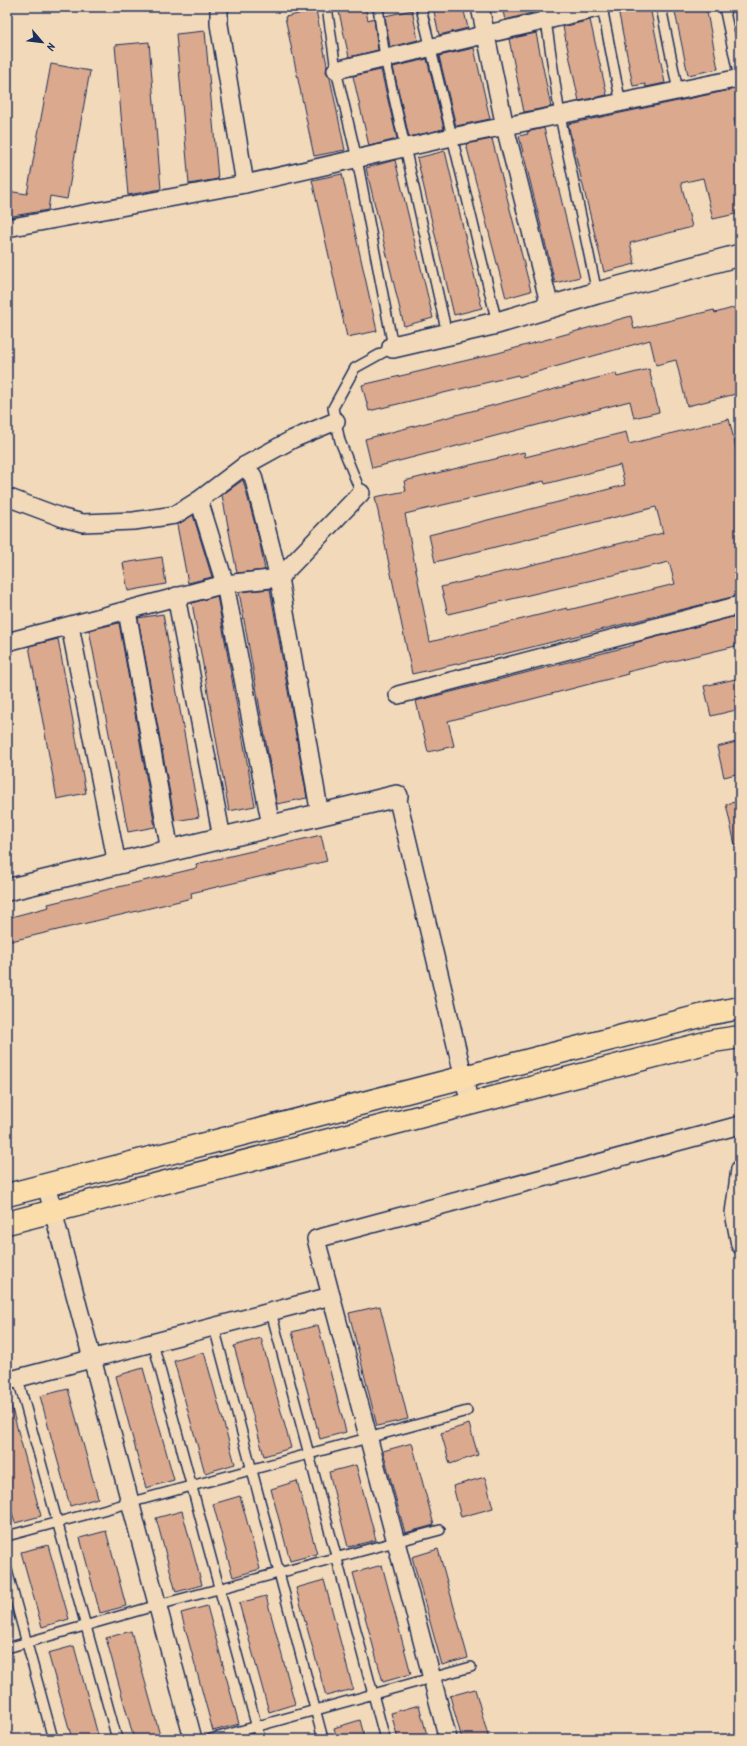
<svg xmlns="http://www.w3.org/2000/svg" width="747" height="1746" font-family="Kalam,sans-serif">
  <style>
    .building { fill: #dba98d; stroke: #1b2f5e; fill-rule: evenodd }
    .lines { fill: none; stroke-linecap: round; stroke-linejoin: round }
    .service-casing { stroke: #1b2f5e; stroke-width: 12 }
    .minor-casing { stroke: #1b2f5e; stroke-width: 20 }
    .tertiary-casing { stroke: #1b2f5e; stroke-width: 24 }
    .primary-casing { stroke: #1b2f5e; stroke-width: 25 }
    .service { stroke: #f1d9b9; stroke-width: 9 }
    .minor { stroke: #f1d9b9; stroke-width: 17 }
    .tertiary { stroke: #f1d9b9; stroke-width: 21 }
    .primary { stroke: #fbddab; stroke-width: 22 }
  </style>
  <rect width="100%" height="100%" fill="#f1d9b9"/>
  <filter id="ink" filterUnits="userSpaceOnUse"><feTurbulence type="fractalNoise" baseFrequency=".025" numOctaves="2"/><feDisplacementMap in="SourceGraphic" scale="8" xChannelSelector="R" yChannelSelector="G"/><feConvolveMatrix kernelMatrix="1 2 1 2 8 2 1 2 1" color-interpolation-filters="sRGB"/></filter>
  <g filter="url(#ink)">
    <!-- building -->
    <g class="building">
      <path d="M360 7H365L368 20 374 18 378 50 349 57 339 12Z"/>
      <path d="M433 7H463L468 28 439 35Z"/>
      <path d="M502 7H531L532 13 505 20Z"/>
      <path d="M627 7H650L665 83 646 87 645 84 633 86 618 9Z"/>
      <path d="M674 7H706L718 69 688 75Z"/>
      <path d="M316 10 327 65 326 72 330 78 345 150 314 156 285 17Z"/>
      <path d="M412 10 418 40 390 47 385 16Z"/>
      <path d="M590 20 607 95 579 101 563 27Z"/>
      <path d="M205 31 218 179 189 184 176 34Z"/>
      <path d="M536 33 551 107 524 112 509 39Z"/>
      <path d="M149 42 161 189 128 195 115 45Z"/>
      <path d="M474 48 490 119 456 126 439 56Z"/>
      <path d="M427 59 444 129 409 137 393 67Z"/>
      <path d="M51 64 90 71 67 199 50 196 48 210 7 217V191L27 194Z"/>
      <path d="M381 70 397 139 369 146 353 76Z"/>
      <path d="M740 88V118L734 119 740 144V213L713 219 703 178 681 183 692 227 630 243 635 264 604 272 568 124Z"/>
      <path d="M544 128 580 277 555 283 519 136 528 134 527 132Z"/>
      <path d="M492 139 531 291 506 298 466 144Z"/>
      <path d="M445 151 482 308 454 315 417 158Z"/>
      <path d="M395 160 433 318 404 326 366 168Z"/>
      <path d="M342 174 377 331 347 337 312 180Z"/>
      <path d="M740 306V393L687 406 676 360 656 365 650 340 519 377 518 375 369 411 362 385 498 353 631 316 634 329 714 310 715 313Z"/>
      <path d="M649 369 659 412 634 418 630 401 372 468 365 439 616 373 617 377Z"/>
      <path d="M729 419 740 465V595L492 657V656L412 674 375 497 406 491 404 481 524 452 525 457 626 432 629 444ZM620 465 625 485 429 535 435 562 656 507 663 533 441 587 448 614 669 562 675 584 568 610 567 608 430 642 405 514 544 481 545 484Z"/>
      <path d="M243 480 259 539 265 570 237 573 222 495Z"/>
      <path d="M193 515 212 577 188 583 177 525Z"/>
      <path d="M162 557 166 584 128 591 123 563Z"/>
      <path d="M270 589 307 798 277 804 239 592Z"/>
      <path d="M217 596 255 806 229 811 192 603Z"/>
      <path d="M163 614 199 817 175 821 138 618Z"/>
      <path d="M740 615V645L627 672 628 674 448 721 454 746 428 752 416 701 634 645V643Z"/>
      <path d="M119 623 155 827 128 832 89 630Z"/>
      <path d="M58 639 86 793 57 799 29 646Z"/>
      <path d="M740 678V709L711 716 704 686Z"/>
      <path d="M740 741V773L724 777 717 747Z"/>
      <path d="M740 801V844L735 845 726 804Z"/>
      <path d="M321 835 327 861 191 893 192 898 7 942V918L49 907 48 904 197 868 196 864Z"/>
      <path d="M380 1306 408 1419 377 1426 349 1313Z"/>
      <path d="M318 1325 346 1432 320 1439 292 1332Z"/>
      <path d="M261 1338 291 1448 264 1456 234 1346Z"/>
      <path d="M204 1352 235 1464 205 1473 174 1361Z"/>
      <path d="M143 1368 174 1480 146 1488 116 1376Z"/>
      <path d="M68 1389 98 1498 70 1506 40 1396Z"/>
      <path d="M7 1405H11L41 1516 15 1523 7 1495Z"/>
      <path d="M469 1424 478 1455 450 1464 441 1433Z"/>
      <path d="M412 1443 434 1525 405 1533 383 1451Z"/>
      <path d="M356 1465 376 1540 348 1547 329 1472Z"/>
      <path d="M485 1477 493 1508 461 1517 453 1486Z"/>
      <path d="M297 1481 317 1554 290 1561 271 1489Z"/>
      <path d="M240 1496 260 1569 233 1577 213 1504Z"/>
      <path d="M182 1511 202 1585 176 1592 156 1518Z"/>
      <path d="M106 1531 126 1606 100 1613 80 1538Z"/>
      <path d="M48 1545 69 1619 42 1627 21 1552Z"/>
      <path d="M438 1549 468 1658 442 1665 412 1557Z"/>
      <path d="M382 1565 411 1674 383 1682 353 1573Z"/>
      <path d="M324 1580 353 1689 326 1696 296 1588Z"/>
      <path d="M266 1596 295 1704 269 1712 239 1603Z"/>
      <path d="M207 1606 239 1724 213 1731 181 1613Z"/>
      <path d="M131 1631 161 1739H134L106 1638Z"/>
      <path d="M74 1646 99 1739H72L48 1653Z"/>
      <path d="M475 1689 489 1739H462L450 1696Z"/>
      <path d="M419 1705 428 1739H398L391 1713Z"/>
      <path d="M360 1720 365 1739H337L334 1728Z"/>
    </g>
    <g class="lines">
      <defs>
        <g id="service">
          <path d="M327 7 336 70 357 159 393 347 355 368 333 408 340 441 361 493"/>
          <path d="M378 7 385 58 447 334"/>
          <path d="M544 7 560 116 597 293"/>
          <path d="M602 7 621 104"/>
          <path d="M661 7 678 91"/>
          <path d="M724 7 739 78"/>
          <path d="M421 8 497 323"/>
          <path d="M271 1312 385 1739"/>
          <path d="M214 1327 323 1739"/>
          <path d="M153 1343 260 1739"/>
          <path d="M18 1379 117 1739"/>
          <path d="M7 1536 467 1411"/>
          <path d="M7 1570 53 1739"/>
          <path d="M7 1648 158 1605 440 1530"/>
          <path d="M211 1739 471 1667"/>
        </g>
        <g id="minor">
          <path d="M219 7V24L245 184"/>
          <path d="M480 7 505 127 550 307"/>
          <path d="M336 70 602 7"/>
          <path d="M7 228 245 184 452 137 740 78"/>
          <path d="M244 466 253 476 279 578 320 815"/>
          <path d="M7 497 63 518 83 523 134 521 175 515 199 500 244 466 293 439 336 421"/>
          <path d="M199 500 225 584 271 826"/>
          <path d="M176 596 222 838"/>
          <path d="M127 611 170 851"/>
          <path d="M70 626 117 864"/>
          <path d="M7 642 225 584 279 578 361 493"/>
          <path d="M398 695 740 605"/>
          <path d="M397 796 470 1104"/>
          <path d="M740 1169 734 1213 740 1245"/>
          <path d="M46 1185 193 1739"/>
          <path d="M7 1381 331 1296"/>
          <path d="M448 1739 316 1239 740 1125"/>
        </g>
        <g id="tertiary">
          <path d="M393 347 497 323 597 293 740 255"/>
          <path d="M7 890 397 796"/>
        </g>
        <g id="primary">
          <path d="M7 1195 708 1014 740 1008"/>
          <path d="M7 1223 713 1041 740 1037"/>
        </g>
      </defs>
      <!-- service casing -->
      <use href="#service" class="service-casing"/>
      <!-- minor casing -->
      <use href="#minor" class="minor-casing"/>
      <!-- tertiary casing -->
      <use href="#tertiary" class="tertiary-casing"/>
      <!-- primary casing -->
      <use href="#primary" class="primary-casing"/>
      <!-- service -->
      <use href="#service" class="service"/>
      <!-- minor -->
      <use href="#minor" class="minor"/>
      <!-- tertiary -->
      <use href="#tertiary" class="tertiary"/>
      <!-- primary -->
      <use href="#primary" class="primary"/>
    </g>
  </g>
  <!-- margin -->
  <rect width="747" height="1746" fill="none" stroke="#f1d9b9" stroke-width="24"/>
  <rect x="12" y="12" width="723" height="1722" fill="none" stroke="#1b2f5e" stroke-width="1.5" filter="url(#ink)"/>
  <!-- north arrow -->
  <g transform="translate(42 42) rotate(118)" stroke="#f1d9b9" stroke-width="3" paint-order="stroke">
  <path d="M0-3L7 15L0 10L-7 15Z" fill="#1b2f5e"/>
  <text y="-6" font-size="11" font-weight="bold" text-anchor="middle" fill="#1b2f5e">N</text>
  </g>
</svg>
